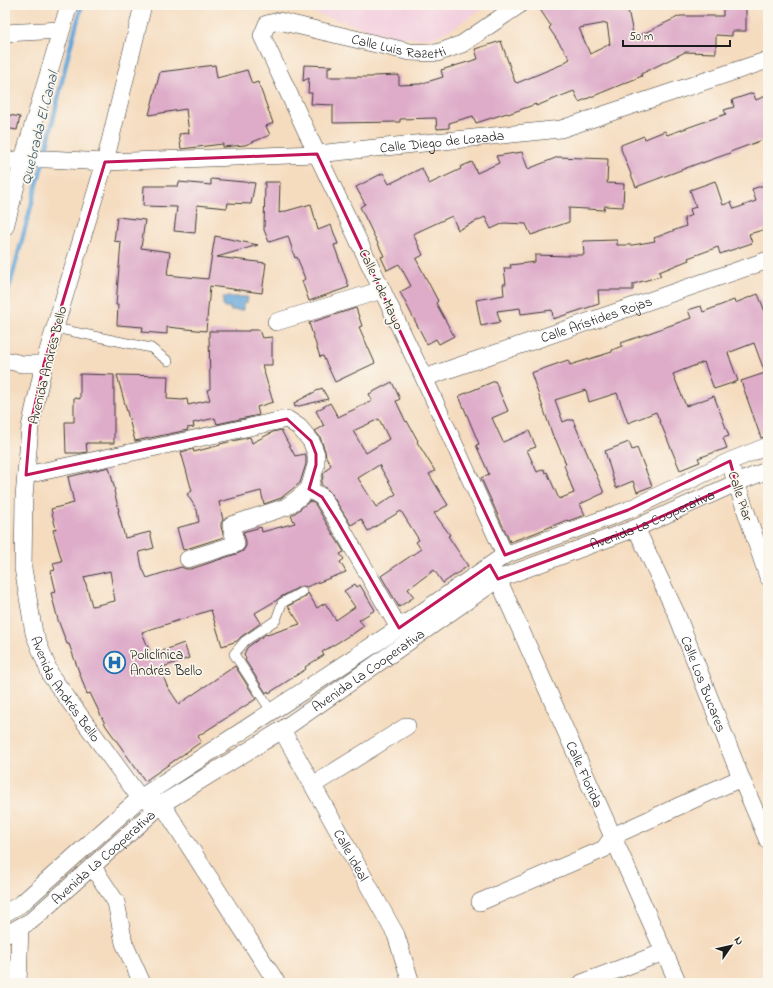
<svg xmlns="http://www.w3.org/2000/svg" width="773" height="988" font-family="'Indie Flower',sans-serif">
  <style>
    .built { fill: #f3cfdf }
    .water { fill: #64a5d8; stroke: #40607a }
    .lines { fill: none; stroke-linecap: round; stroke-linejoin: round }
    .stream { stroke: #64a5d8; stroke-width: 4.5 }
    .building { fill: #deacc9; fill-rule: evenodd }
    .service-casing { stroke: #3d3934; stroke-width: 10 }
    .minor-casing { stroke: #3d3934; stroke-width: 18 }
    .service { stroke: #fff; stroke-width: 9 }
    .minor { stroke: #fff; stroke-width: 17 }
    .marked { fill: none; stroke: #c2185b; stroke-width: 3; stroke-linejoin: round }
    .labels { text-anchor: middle; stroke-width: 3.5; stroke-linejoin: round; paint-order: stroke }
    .street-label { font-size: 14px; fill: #1c1c1c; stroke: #fbf7ec }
    .poi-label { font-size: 14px; fill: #1c1c1c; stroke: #fbf7ec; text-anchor: start }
    .water-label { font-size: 15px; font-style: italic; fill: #3c5a71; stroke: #fbf7ec }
  </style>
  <rect width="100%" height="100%" fill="#fbf7ec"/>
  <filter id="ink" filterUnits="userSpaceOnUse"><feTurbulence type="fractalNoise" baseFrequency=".025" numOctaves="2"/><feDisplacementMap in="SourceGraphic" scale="8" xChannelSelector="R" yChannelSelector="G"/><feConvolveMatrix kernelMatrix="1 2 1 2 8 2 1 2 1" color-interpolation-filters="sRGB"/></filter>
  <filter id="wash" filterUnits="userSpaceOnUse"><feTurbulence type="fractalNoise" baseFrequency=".012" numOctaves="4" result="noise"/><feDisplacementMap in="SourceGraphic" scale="16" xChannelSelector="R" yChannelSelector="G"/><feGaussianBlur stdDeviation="0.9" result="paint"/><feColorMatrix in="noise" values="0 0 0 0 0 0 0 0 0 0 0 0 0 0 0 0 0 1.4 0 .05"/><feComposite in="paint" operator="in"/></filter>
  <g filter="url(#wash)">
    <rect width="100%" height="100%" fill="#f5dcbf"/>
    <!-- built -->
    <path class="built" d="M287 5H488L456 26 437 36 421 39 387 35Z"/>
    <!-- water -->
    <path class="water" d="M223 297H248L247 303H243V310H230V307H223Z"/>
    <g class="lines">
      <!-- stream -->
      <g class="stream">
        <path d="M45 155 68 55 82 5"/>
        <path d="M5 303 43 162"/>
      </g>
    </g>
    <g id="blocks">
      <!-- building -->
      <g class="building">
        <path d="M537 5H627L634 38 680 16H723V5H746V31H732V36L716 35V53L685 52 641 74 642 76 579 102 574 91 536 106V104L508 114 507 113 476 123 473 116 449 123V128L437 129 436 118 400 119V122L333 123V105L311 104 312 93H308L309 78 303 81 304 65 333 66 328 68V77H373V76L399 75V85L420 84 443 77 441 70 478 59 475 49 501 41 515 82H516L517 83 563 64V63L570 59 549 28 551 26ZM607 23 610 44 590 54 579 28Z"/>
        <path d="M215 65 217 78 247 70 252 84 258 82 273 123 266 126 270 135 245 145 223 147V144L181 149 179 134 189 133 186 109 149 115 160 72Z"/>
        <path d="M753 93 756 100 768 95V138L730 152V153L702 163V162L636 187 621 149V145L644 136 645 139 665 131 667 135 726 114 724 110 734 107 732 100Z"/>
        <path d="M5 114 20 117 17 130 5 128Z"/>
        <path d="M522 152 528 169 558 157 608 159 607 183 624 184 623 207 605 206 604 210 569 208V222L531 235 526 224 504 223 491 229 485 217 458 230 452 216 413 234 423 255 416 259 438 301 436 303 454 336 439 344 436 339 427 344 400 292 411 286 399 264 387 270 381 257 384 256 360 207 365 204 356 187 383 173 389 184 422 168 429 184 461 169 460 167 472 162 477 173 499 163 496 156Z"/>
        <path d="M211 179 255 183 251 204 228 203 227 208 197 205 195 233 174 231 177 207 143 206 144 186H178L179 182 211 185Z"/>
        <path d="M715 181 723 205 731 202 734 209 756 201 752 189 768 184V229H766L749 234 752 243 720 254 718 247 688 258 689 260 659 272 661 276 633 284V290H598L599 304 553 319 552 310 521 314 520 308 497 311 500 322 481 326 476 300 504 295 503 284H506L504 268H511L510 265 535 262V255L569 256 568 255H584L583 241 617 240V245H633L655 241 654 238 686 226 684 218 692 215 690 209 696 207 690 190Z"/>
        <path d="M265 182H280L279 213 311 204 318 230 331 225 338 244 334 245 349 287 309 301 302 281 305 279 297 257 295 258 288 236 269 242 264 230Z"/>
        <path d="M117 217 145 220 141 248 170 252 167 275 208 279 215 236 258 245 217 257 266 263 262 293 210 286 206 331 167 327V334L142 332 143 327 117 325 118 305H116L121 242 114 241Z"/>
        <path d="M758 294 768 319V436L761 438 741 381 765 373 754 343 728 353 738 381 714 389 704 362 673 374 686 406 714 396 729 436 723 438 727 448 698 458 700 462 680 470 656 412 628 423 617 393 589 402 586 390 555 400 563 422 568 420H573L604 493 580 504 585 515 568 521 567 520 535 533 510 542 481 478 489 474 476 445 479 444 459 396 495 381 508 411 492 418 503 442 529 431 536 447 527 450 537 472 544 469 545 473 547 472 559 499 574 493 564 465 566 464 555 438 554 439 531 373 568 360 570 365 612 352V350L622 346 621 343 691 318 688 310 701 306 703 312 734 300 735 303Z"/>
        <path d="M356 308 362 326 359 327 375 363 335 382 323 356 320 357 309 323Z"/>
        <path d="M249 330H259L262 338 272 337V365H262L273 402 257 407 259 415 217 424 215 418 193 423 194 427 187 428 188 430 135 441 117 375 168 376 167 399 182 400 187 399 188 405 210 400 207 390 210 389 209 331H249Z"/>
        <path d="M80 374 114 375V443H86L87 452 81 453H66L65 422H74V398L80 399Z"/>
        <path d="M392 382 400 399 396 401 406 422 407 421 418 441 417 442 435 471 429 474 448 505 434 513 450 535 448 536 468 566 443 583 434 570 408 589 414 597 399 607 381 576 421 549 416 542 419 540 401 511 368 531 361 519 351 525 330 492 321 484 324 473 331 465 326 457 325 451 320 437 315 431 324 426 316 411 330 403 338 417 372 401 369 394ZM379 419 389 439 366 453 353 431ZM379 465 396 494 376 507 358 478Z"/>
        <path d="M322 388 328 399 295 407 294 403Z"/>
        <path d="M281 430 295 456 305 454 306 456V464L300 483 281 498 264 504 261 491 219 502 223 520 221 523V527L224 537 183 550 177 528 199 522 197 510 187 494 192 491 181 452 193 449 194 452 220 445V444L250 437 252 443 273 432Z"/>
        <path d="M629 442 632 450 637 448 652 486 637 492 633 481 616 488 605 451Z"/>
        <path d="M109 467 115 490 114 491 119 511H118L125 538 150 532 154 548 139 552 142 567 147 578 181 567 186 569H191L239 553 243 551 246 546V541L243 532 261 527 262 532 295 523 291 516 310 501 315 504 344 552 340 554 344 559 340 562 346 572 306 587 303 586 299 587 279 598 277 600 255 613 261 623 242 636 237 641 222 646 211 610 142 632 151 655 184 643 189 658 160 668 167 686 179 704 235 666 256 699 198 736 201 742 145 781 106 726 90 693 87 694 69 644H67L58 620 51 593 56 592 51 571 55 570 53 563 62 561 53 530 56 529 51 509 74 503 68 477ZM110 571 115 601 92 606 84 577Z"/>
        <path d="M355 584 357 587 360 585 375 610 359 620 364 626 350 636V635L322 652 324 655 305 667 306 669 269 693 268 691 266 693 245 660 246 659 244 654 247 648 249 646 266 634 267 635 300 624 288 606 305 597 308 593 317 608 325 603 336 620 355 607 344 591Z"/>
      </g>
    </g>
  </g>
  <g filter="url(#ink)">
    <use href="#blocks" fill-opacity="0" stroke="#3d3934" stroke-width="1"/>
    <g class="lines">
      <defs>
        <g id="service">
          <path d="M55 328 151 348 168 361"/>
          <path d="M271 711 234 654 245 641 276 620 282 603 302 592"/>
        </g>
        <g id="minor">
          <path id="s1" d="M143 5 105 162 44 364 30 427 24 497 23 568 34 633 51 676 140 798 162 804 277 983"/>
          <path d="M5 33 61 30"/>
          <path id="s2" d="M5 162 23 159H47L105 162 317 154 561 129 768 60"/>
          <path d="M5 227 23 159 69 5"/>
          <path d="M276 322 382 290"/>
          <path d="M5 360 22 364H44"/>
          <path id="s3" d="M424 378 768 260"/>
          <path d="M733 473 768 577"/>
          <path d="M26 475 287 419 299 427 311 441 316 454V465L309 489 296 500 286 507 231 525 236 544 188 559"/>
          <path d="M309 489 322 497 338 522 399 628"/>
          <path id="s4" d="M636 528 677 615 741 778 768 841"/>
          <path id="s5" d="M505 555 424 378 317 154 262 36 267 24 279 21 410 52 437 53 462 44 519 5"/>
          <path id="s6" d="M493 571 498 579 678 983"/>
          <path id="s7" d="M282 730 396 935 411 983"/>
          <path d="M313 785 407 726"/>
          <path d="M92 866 116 902 124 943 142 983"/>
          <path d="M480 902 604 849 613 836 741 778"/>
          <path d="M5 913 21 904 140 798 399 628 505 555 628 510 730 461 768 446"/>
          <path id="s8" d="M5 935 31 921 162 804 282 730 498 579 636 528 736 483 768 470"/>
          <path d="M18 983 20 927"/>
          <path d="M582 983 664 952"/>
        </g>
      </defs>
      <!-- service casing -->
      <use href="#service" class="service-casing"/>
      <!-- minor casing -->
      <use href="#minor" class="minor-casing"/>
      <!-- service -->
      <use href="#service" class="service"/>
      <!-- minor -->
      <use href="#minor" class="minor"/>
    </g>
  </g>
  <!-- marked area -->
  <path class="marked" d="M317 154 505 555 628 510 730 461 736 483 636 528 498 579 490 565 399 628 338 522 322 497 309 489 316 465V454L311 441 287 419 26 475 30 427 44 364 105 162Z"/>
  <!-- icons -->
  <defs>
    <symbol id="hospital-ring" viewBox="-11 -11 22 22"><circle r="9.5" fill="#fbf7ec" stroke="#1f6fb2" stroke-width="1.5"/><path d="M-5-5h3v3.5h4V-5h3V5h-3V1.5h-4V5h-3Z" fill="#1f6fb2"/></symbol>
  </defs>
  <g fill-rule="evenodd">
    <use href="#hospital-ring" x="102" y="650" width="25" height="25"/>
  </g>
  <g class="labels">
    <!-- street labels -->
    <g class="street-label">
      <text dy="5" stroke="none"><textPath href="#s5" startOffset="721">Calle Luis Razetti</textPath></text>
      <text dy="5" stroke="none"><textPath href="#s2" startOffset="438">Calle Diego de Lozada</textPath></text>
      <text transform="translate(382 289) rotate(65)" y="5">Calle 1 de Mayo</text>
      <text dy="5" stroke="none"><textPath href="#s3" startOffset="182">Calle Arístides Rojas</textPath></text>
      <text transform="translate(47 365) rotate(-76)" y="5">Avenida Andrés Bello</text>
      <text transform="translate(741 496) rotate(72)" y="5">Calle Piar</text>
      <text dy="5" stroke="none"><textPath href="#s8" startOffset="775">Avenida La Cooperativa</textPath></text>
      <text dy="5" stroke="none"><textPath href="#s8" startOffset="451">Avenida La Cooperativa</textPath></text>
      <text dy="5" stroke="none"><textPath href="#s4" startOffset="170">Calle Los Bucares</textPath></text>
      <text dy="5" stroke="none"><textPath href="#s1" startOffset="709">Avenida Andrés Bello</textPath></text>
      <text dy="5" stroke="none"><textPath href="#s6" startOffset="223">Calle Florida</textPath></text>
      <text dy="5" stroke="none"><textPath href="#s7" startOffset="143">Calle Ideal</textPath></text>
      <text dy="5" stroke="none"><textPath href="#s8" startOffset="126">Avenida La Cooperativa</textPath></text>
    </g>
    <!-- poi labels -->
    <g class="poi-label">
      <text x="130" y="659">Policlínica<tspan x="130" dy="16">Andrés Bello</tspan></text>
    </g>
    <!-- water labels -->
    <g class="water-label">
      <text transform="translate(39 128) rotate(-76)" y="5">Quebrada El Canal</text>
    </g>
  </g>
  <!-- margin -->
  <rect width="773" height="988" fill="none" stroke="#fbf7ec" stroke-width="20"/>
  <!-- north arrow -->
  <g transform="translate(731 946) rotate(56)" stroke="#fbf7ec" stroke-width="3" paint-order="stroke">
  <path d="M0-3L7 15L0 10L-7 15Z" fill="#1c1c1c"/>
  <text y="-6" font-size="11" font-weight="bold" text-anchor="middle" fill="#1c1c1c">N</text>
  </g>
  <!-- scale -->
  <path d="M623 40v6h107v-6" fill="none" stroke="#1c1c1c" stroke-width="2"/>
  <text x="629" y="40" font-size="12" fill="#1c1c1c" stroke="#fbf7ec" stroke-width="3" paint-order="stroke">50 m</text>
</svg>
